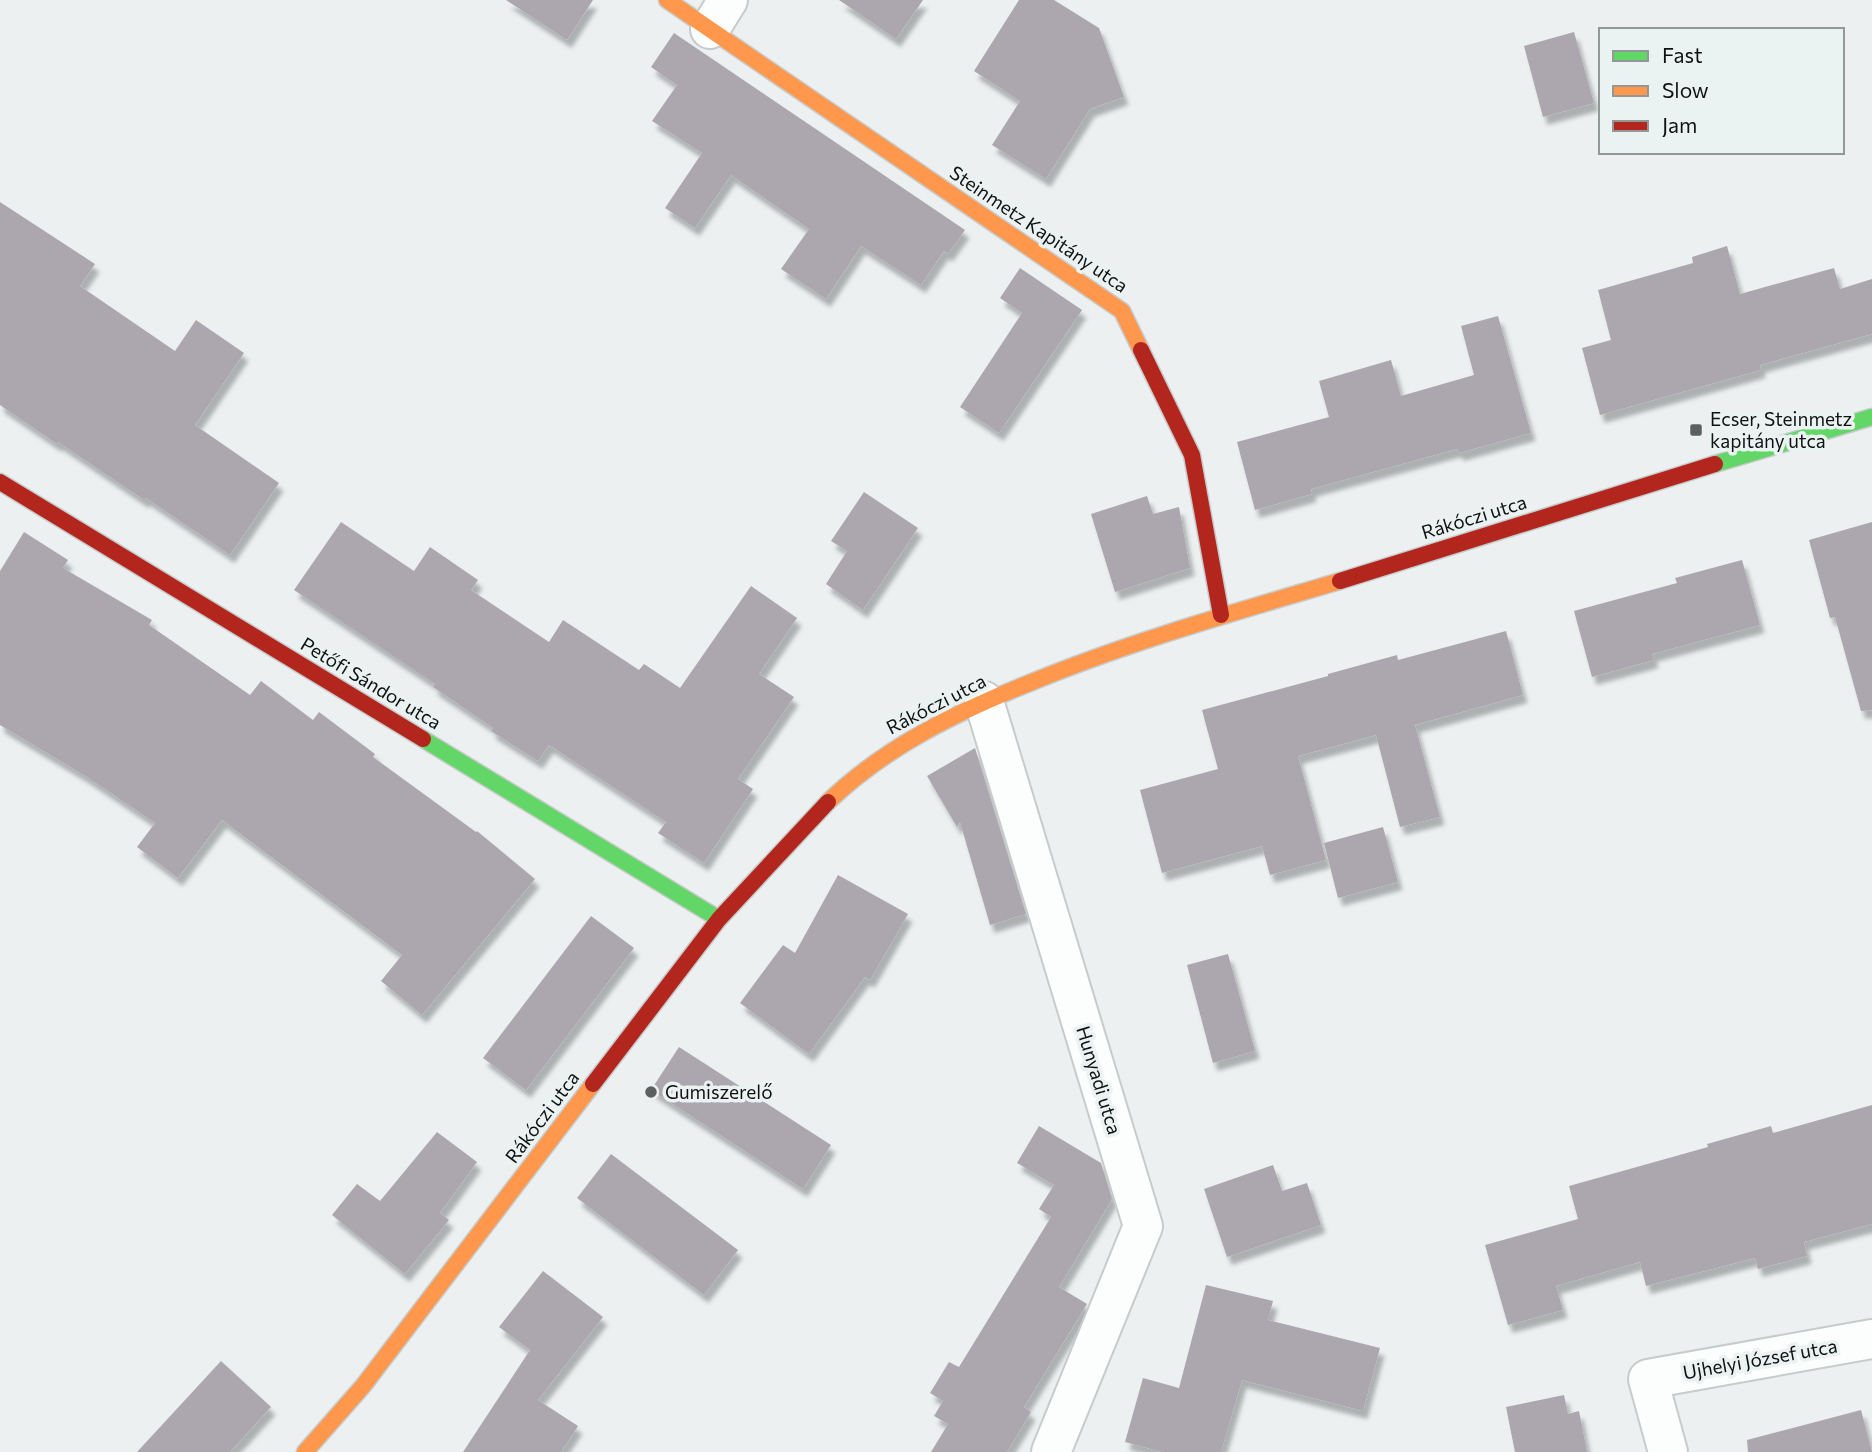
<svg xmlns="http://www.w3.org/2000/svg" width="1872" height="1452" font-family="Commissioner,sans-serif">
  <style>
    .building { fill: #aca7af; filter: url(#shadow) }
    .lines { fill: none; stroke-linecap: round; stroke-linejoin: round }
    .street-casing { stroke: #c8cbcb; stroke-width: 42 }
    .fast-casing { stroke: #c8cbcb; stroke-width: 19 }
    .slow-casing { stroke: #c8cbcb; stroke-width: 19 }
    .jam-casing { stroke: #c8cbcb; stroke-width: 19 }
    .street { stroke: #fcfdfd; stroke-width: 38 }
    .fast { stroke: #63d668; stroke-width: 16 }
    .slow { stroke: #ff974d; stroke-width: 16 }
    .jam { stroke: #b3261e; stroke-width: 16 }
    .poi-dot { fill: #5c6060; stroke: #eaf2f2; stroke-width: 2.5 }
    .labels { text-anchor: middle; stroke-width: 7; stroke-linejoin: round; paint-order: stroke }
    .street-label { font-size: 19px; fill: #0f1212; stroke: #eaf2f2 }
    .poi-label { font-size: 19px; fill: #0f1212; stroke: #eaf2f2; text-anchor: start }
  </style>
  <defs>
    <filter id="shadow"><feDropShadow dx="4.5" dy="8" stdDeviation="2" flood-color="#0004"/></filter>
  </defs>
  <rect width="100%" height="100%" fill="#ecf0f0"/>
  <!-- building -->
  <g class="building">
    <path d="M506 0H593L567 40Z"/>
    <path d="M839 0H923L896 39Z"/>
    <path d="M1019 0H1054L1099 28 1124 97 1090 109 1046 179 992 145 1020 101 974 71Z"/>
    <path d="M1574 32 1594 103 1543 117 1524 46Z"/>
    <path d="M674 33 965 230 948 254 944 251 921 285 861 246 826 299 781 269 809 229 731 175 695 228 665 208 702 153 652 121 677 85 651 67Z"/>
    <path d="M0 202 95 264 80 286 175 351 196 320 244 353 195 425 279 483 230 555 146 498 144 500 58 442 57 444 0 405Z"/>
    <path d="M1727 246 1740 294 1834 268 1840 289 1872 279V334L1760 365 1761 370 1600 415 1582 348 1611 340 1598 290 1693 263 1692 257Z"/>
    <path d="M1020 268 1082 310 999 433 960 407 1022 313 1000 298Z"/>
    <path d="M1498 316 1531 433 1459 453 1457 449 1311 489 1312 494 1255 510 1237 442 1329 417 1319 381 1391 360 1401 396 1474 375 1461 326Z"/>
    <path d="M864 492 918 528 863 610 826 584 847 551 831 541Z"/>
    <path d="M1147 496 1153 514 1179 507 1190 568 1115 592 1091 514Z"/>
    <path d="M341 522 414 571 430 547 478 580 471 590 549 642 563 620 639 670 644 664 680 688 751 586 797 618 759 674 794 697 738 779 753 789 704 863 658 833 666 822 549 745 538 761 491 731 493 728 433 687 435 684 294 590Z"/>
    <path d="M1872 522V710L1861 711 1835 617 1830 618 1809 540Z"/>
    <path d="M24 532 68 560 63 568 152 620 149 625 250 695 261 681 313 720 319 712 375 754 373 757 476 832 477 831 535 879 422 1015 381 981 402 955 222 820 178 878 137 847 155 823 87 777 0 725V571Z"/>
    <path d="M1742 560 1760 625 1652 654 1654 660 1592 677 1574 611 1677 583 1675 578Z"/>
    <path d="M1506 631 1523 695 1415 725 1440 817 1400 827 1376 735 1298 756 1326 860 1270 875 1262 846 1162 873 1140 790 1218 769 1202 710 1328 676V674L1397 655 1398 660Z"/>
    <path d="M975 748 1026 914 990 925 960 822 957 827 927 776Z"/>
    <path d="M1383 827 1398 882 1338 898 1324 843Z"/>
    <path d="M838 875 908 914 870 980 865 977 809 1054 740 1003 783 945 795 953Z"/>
    <path d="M591 916 634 948 526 1090 483 1058Z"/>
    <path d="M1228 954 1255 1051 1213 1063 1187 965Z"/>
    <path d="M679 1047 831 1145 803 1189 651 1090Z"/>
    <path d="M1872 1105V1224L1804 1242 1807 1256 1758 1269 1755 1258 1646 1286 1640 1262 1556 1286 1563 1310 1508 1325 1485 1245 1578 1219 1569 1186 1708 1147 1707 1144 1771 1126 1773 1133Z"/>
    <path d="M1039 1126 1101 1163 1112 1199 1059 1287 1087 1304 1024 1407 1031 1412 1007 1452H931L948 1424 934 1416 943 1401 930 1393 949 1362 959 1367 1051 1217 1039 1209 1054 1185 1017 1163Z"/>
    <path d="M437 1132 477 1162 440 1213 449 1220 405 1274 332 1215 357 1184 380 1201Z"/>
    <path d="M611 1154 738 1250 704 1295 577 1198Z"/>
    <path d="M1273 1165 1282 1191 1307 1183 1321 1225 1227 1257 1204 1189Z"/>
    <path d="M543 1271 603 1317 538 1400 578 1426 561 1452H463L530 1350 499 1327Z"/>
    <path d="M1206 1285 1273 1301 1268 1320 1380 1348 1363 1411 1242 1380 1221 1452H1162L1125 1442 1143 1378 1179 1388Z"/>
    <path d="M221 1361 271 1407 230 1452H137Z"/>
    <path d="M1564 1395 1568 1414 1579 1411 1587 1452H1515L1506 1407Z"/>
    <path d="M1861 1410 1872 1452H1748L1747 1440Z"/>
  </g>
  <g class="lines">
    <defs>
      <g id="street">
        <path d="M710 29 728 0"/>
        <path d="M984 701 1143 1226 1051 1452"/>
        <path d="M1668 1452 1648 1379 1872 1339"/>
      </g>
      <g id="fast">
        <path d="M1715 464 1872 417"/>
        <path d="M423 739 719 919"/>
      </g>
      <g id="slow">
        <path d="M667 0 1122 311 1141 350"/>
        <path d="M828 802C886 746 957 712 1032 682 1132 641 1236 612 1340 581"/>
        <path d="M305 1452 363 1386 593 1084"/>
      </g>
      <g id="jam">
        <path d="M1141 350 1192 455 1221 615"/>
        <path d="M0 482 423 739"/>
        <path d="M1340 581 1715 464"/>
        <path d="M593 1084 719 919 828 802"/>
      </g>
    </defs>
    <!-- street casing -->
    <use href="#street" class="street-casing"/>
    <!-- fast casing -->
    <use href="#fast" class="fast-casing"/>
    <!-- slow casing -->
    <use href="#slow" class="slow-casing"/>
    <!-- jam casing -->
    <use href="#jam" class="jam-casing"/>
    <!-- street -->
    <use href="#street" class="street"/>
    <!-- fast -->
    <use href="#fast" class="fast"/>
    <!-- slow -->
    <use href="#slow" class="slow"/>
    <!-- jam -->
    <use href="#jam" class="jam"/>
  </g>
  <!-- markers -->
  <g class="poi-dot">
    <rect x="1689" y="423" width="14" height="14" rx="3.5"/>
    <circle cx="651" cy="1092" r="7"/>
  </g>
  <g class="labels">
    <!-- street labels -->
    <g class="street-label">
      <text transform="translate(1039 229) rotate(34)" y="7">Steinmetz Kapitány utca</text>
      <text transform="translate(1474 517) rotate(-17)" y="7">Rákóczi utca</text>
      <text transform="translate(371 683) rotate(31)" y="7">Petőfi Sándor utca</text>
      <text transform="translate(936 704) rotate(-27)" y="7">Rákóczi utca</text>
      <text transform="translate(1099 1080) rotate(73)" y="7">Hunyadi utca</text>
      <text transform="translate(542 1117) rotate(-53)" y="7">Rákóczi utca</text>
      <text transform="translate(1760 1359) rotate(-10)" y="7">Ujhelyi József utca</text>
    </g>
    <!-- poi labels -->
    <g class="poi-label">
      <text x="1710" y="426">Ecser, Steinmetz<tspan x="1710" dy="22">kapitány utca</tspan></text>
      <text x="665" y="1099">Gumiszerelő</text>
    </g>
  </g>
  <!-- legend -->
  <rect x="1599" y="28" width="245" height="126" fill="#eaf2f2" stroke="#929898" stroke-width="2"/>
  <rect x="1613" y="51" width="35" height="10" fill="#63d668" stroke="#929898" stroke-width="2"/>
  <text x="1662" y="63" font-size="21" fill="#0f1212">Fast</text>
  <rect x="1613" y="86" width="35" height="10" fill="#ff974d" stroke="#929898" stroke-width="2"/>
  <text x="1662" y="98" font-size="21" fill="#0f1212">Slow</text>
  <rect x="1613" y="121" width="35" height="10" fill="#b3261e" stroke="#929898" stroke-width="2"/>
  <text x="1662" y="133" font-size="21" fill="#0f1212">Jam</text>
</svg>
